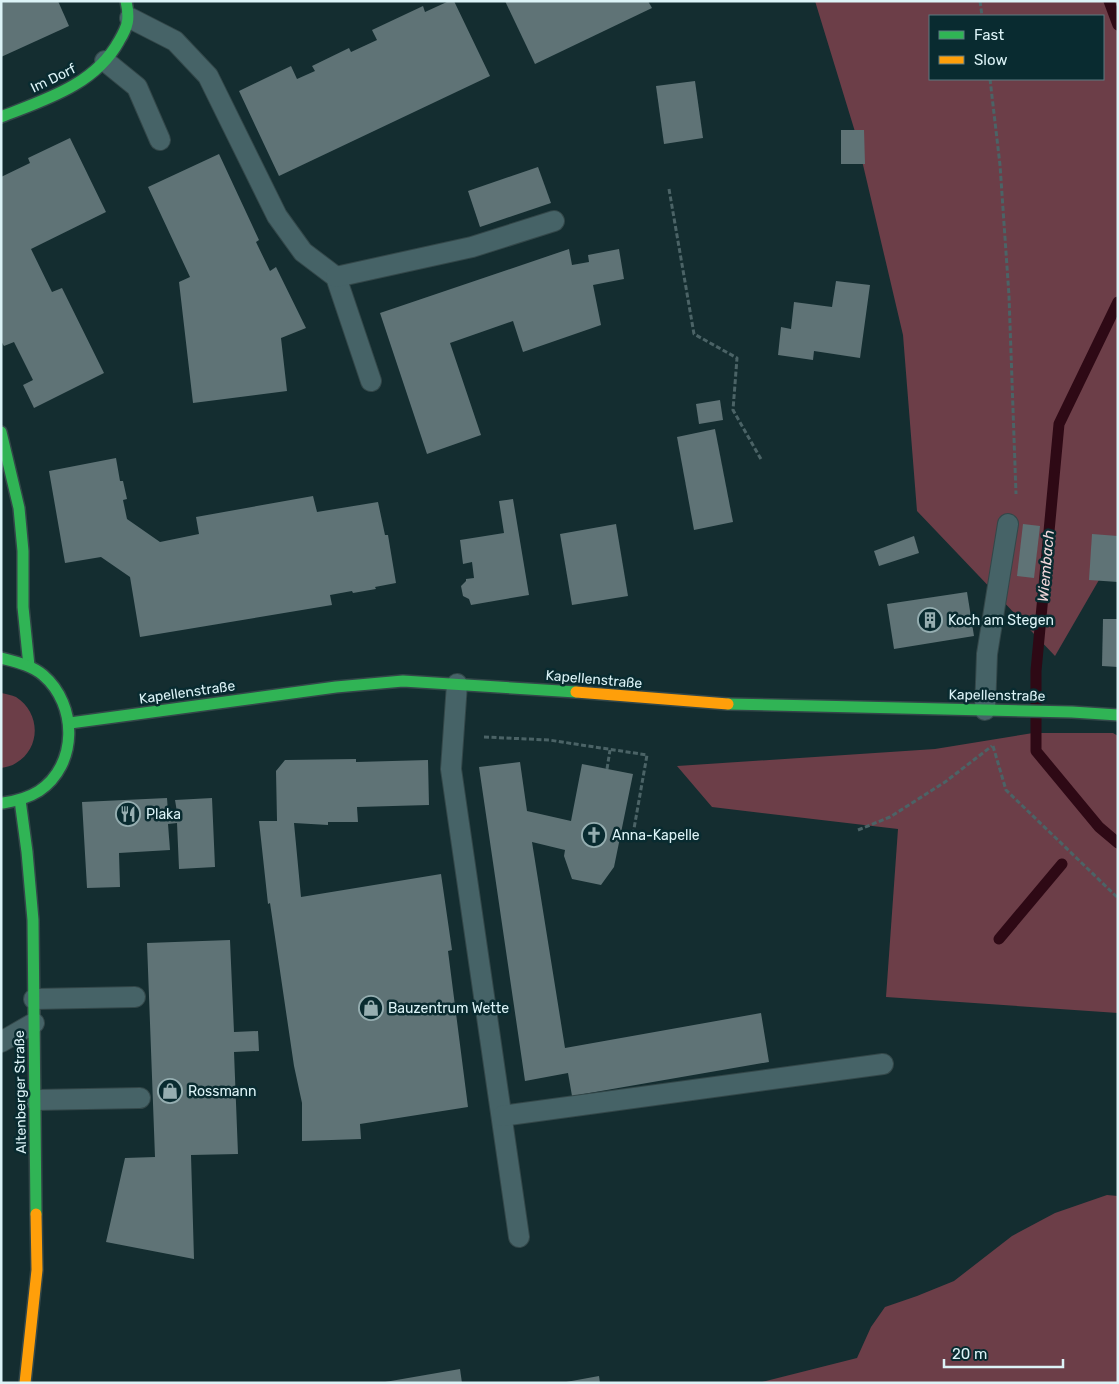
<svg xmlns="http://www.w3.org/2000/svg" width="1119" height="1384" font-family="Rubik,sans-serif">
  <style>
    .green { fill: #6c3e48; fill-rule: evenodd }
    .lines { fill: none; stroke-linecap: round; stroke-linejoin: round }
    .stream { stroke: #2e0915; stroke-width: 11 }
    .building { fill: #5f7376 }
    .lane-casing { stroke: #334749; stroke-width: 22 }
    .fast-casing { stroke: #334749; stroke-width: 14 }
    .slow-casing { stroke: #334749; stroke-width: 14 }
    .path { stroke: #4b6366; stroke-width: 3; stroke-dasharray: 5 2.5; stroke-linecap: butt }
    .lane { stroke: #466367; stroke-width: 20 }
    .fast { stroke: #30b455; stroke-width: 11 }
    .slow { stroke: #ff9f0a; stroke-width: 11 }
    .labels { text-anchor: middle; stroke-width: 5; stroke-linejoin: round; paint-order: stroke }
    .street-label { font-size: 14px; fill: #dcf3f7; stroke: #092b30 }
    .poi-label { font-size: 14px; fill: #dcf3f7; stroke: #092b30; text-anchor: start }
    .water-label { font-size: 15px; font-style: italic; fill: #f0d6da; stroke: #092b30 }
  </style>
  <rect width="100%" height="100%" fill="#142d30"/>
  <!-- green -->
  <g class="green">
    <path d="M815 1H1118V547L1055 656 917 511 903 335 856 135ZM930 16H1103V79H930Z"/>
    <path d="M1 693C6 694 12 695 16 697 41 713 41 748 16 763 12 766 6 767 1 768Z"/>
    <path d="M1033 733H1113L1118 736V1013L886 997 898 829 712 807 677 766 935 749Z"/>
    <path d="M1107 1195 1118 1196V1383H758L857 1358 871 1327 885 1307 917 1296 954 1281 1012 1236 1055 1213Z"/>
  </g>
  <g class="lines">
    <!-- stream -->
    <g class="stream">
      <path d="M1109 1 1118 25"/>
      <path d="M1118 302 1059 424 1036 671V751L1099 827 1118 843"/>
      <path d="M999 939 1062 864"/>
    </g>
  </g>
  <!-- building -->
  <g class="building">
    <path d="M1 1H58L69 26 1 57Z"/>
    <path d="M449 1H454L490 76 279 176 239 91 291 66 297 79 315 71 312 66 349 48 351 52 377 40 372 30 423 6 425 12Z"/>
    <path d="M505 1H648L652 8 535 64Z"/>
    <path d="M695 81 703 138 664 144 656 86Z"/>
    <path d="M841 130H864L865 164H841Z"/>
    <path d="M70 138 106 212 31 249 52 292 62 288 104 373 34 408 23 385 33 380 14 342 4 346 1 341V177L30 163 28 158Z"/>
    <path d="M219 154 259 240 256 242 270 271 276 267 306 328 281 338 287 391 193 403 179 282 190 277 148 187Z"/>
    <path d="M538 167 551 203 480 227 468 191Z"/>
    <path d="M569 249 572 265 589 262 588 255 619 249 624 279 593 285 601 325 523 352 513 321 450 343 481 435 427 454 380 313Z"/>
    <path d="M836 281 870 285 860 358 814 351 813 360 778 355 781 327 791 329 794 302 832 307Z"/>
    <path d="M720 400 723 420 699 424 696 404Z"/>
    <path d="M715 429 733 522 694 530 677 437Z"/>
    <path d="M116 458 120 481H123L127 499 123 500 127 519 160 542 199 534 196 517 313 496 317 512 378 502 385 535H388L396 583 375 587 376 589 353 593 352 591 330 595 332 605 140 637 130 577 101 557 65 563 49 471Z"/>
    <path d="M513 499 529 595 471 605 469 599 463 596 461 586 466 581V579L474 578 472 562 463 564 460 540 504 533 499 501Z"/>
    <path d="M616 524 628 596 572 605 560 534Z"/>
    <path d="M1023 524 1040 526 1034 578 1017 576Z"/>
    <path d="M1092 534 1118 536V582L1089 580Z"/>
    <path d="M914 536 919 553 879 566 874 551Z"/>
    <path d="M967 592 974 636 894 649 887 604Z"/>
    <path d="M1103 619H1118V667L1102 666Z"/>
    <path d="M356 759V762L428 760 429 805 357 807 358 822H328V825L294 823 301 897 441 874 452 950 448 951 468 1107 360 1124 361 1139 302 1141V1103L294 1066 270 903 268 904 259 821H277L276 771 285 760Z"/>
    <path d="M520 762 527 811 571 821 582 764 633 774 614 867 601 885 572 879 564 856 565 850 532 842 565 1048 761 1013 769 1062 572 1096 568 1073 525 1081 479 767Z"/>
    <path d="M167 798 168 812H177L175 800 212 798 215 867 179 869 177 823 168 824 170 850 119 853 120 887 87 888 82 802Z"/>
    <path d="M230 940 234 1032 258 1031 259 1051 234 1052 238 1154 191 1155 194 1259 106 1242 125 1158 155 1157 147 943Z"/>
    <path d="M460 1369 462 1383H385V1382Z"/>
    <path d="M599 1376 600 1383H566V1382Z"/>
  </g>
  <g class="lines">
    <defs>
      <g id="lane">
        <path d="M130 18 175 41 208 76 277 216 303 252 336 277 371 381"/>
        <path d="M105 61 137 87 160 140"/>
        <path d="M336 277 472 247 554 221"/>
        <path d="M457 684 451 769 519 1237"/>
        <path d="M985 710 987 654 1008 524"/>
        <path d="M34 999 135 997"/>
        <path d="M1 1042 34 1023"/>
        <path d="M35 1100 140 1098"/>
        <path d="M502 1116 883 1064"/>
      </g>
      <g id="fast">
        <path d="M1 117C44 100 95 85 119 41 128 26 130 19 126 1"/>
        <path d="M1 432 19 508 23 551V607L29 666"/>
        <path d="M1 658C16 662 31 665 43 675 78 705 78 765 39 791 28 798 16 801 3 803"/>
        <path d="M728 704 1072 712 1118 715"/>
        <path d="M70 723 336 687 403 681 576 692"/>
        <path d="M20 800 27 852 33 920 36 1214"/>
      </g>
      <g id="slow">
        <path d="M576 692 728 704"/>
        <path d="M25 1383 37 1270 36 1214"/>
      </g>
    </defs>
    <!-- lane casing -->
    <use href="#lane" class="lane-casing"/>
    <!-- fast casing -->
    <use href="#fast" class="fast-casing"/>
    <!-- slow casing -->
    <use href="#slow" class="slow-casing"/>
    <!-- path -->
    <g class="path">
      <path d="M980 1 982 16"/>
      <path d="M990 79 1000 165 1009 296 1016 494"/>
      <path d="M669 189 694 334 737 358 733 410 762 461"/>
      <path d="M484 737 549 740 647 755 632 840"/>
      <path d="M993 746 1006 790 1118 898"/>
      <path d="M607 769 610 750"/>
      <path d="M858 830 890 817 945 782 992 746"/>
    </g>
    <!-- lane -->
    <use href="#lane" class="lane"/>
    <!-- fast -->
    <use href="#fast" class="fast"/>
    <!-- slow -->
    <use href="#slow" class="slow"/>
  </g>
  <!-- icons -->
  <defs>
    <symbol id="building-ring" viewBox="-11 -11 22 22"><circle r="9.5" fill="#092b30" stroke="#96aeb1" stroke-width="1.5"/><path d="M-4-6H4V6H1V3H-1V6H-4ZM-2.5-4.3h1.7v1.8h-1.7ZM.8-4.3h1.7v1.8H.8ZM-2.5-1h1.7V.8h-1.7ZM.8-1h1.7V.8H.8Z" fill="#96aeb1"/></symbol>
    <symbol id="restaurant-ring" viewBox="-11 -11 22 22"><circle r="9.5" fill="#092b30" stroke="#96aeb1" stroke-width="1.5"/><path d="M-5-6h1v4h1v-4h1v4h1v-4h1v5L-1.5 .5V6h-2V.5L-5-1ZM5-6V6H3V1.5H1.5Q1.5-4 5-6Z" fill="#96aeb1"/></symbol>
    <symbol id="church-ring" viewBox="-11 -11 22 22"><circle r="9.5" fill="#092b30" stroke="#96aeb1" stroke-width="1.5"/><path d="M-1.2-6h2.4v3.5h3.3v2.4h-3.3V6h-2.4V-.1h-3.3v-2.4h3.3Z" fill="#96aeb1"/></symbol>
    <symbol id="shop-ring" viewBox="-11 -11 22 22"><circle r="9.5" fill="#092b30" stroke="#96aeb1" stroke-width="1.5"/><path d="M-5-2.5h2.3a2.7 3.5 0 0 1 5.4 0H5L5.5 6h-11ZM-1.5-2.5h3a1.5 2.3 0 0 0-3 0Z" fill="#96aeb1"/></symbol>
  </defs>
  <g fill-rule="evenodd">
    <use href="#building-ring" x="916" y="606" width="28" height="28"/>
    <use href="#restaurant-ring" x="114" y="800" width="28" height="28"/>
    <use href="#church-ring" x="580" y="821" width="28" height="28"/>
    <use href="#shop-ring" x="357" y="994" width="28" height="28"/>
    <use href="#shop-ring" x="156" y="1077" width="28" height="28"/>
  </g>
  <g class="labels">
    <!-- street labels -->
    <g class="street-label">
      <text transform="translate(53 78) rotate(-26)" y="5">Im Dorf</text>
      <text transform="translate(594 679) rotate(5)" y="5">Kapellenstraße</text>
      <text transform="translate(187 692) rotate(-8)" y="5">Kapellenstraße</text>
      <text transform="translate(997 695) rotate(1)" y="5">Kapellenstraße</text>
      <text transform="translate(20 1092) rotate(-91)" y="5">Altenberger Straße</text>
    </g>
    <!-- poi labels -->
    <g class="poi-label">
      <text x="948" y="625">Koch am Stegen</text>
      <text x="146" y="819">Plaka</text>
      <text x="612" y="840">Anna-Kapelle</text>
      <text x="388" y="1013">Bauzentrum Wette</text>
      <text x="188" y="1096">Rossmann</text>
    </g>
    <!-- water labels -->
    <g class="water-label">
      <text transform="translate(1046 566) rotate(-85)" y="5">Wiembach</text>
    </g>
  </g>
  <!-- border -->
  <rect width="1119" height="1384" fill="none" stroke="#dcf3f7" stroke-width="5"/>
  <!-- legend -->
  <rect x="929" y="15" width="175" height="65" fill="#092b30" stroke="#5d7b80"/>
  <rect x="939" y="31" width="25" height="8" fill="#30b455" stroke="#5d7b80"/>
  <text x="974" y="40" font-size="15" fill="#dcf3f7">Fast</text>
  <rect x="939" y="56" width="25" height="8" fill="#ff9f0a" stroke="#5d7b80"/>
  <text x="974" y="65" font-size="15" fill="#dcf3f7">Slow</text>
  <!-- scale -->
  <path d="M944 1359v8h119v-8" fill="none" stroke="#dcf3f7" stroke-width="2.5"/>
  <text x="952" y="1359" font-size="15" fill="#dcf3f7" stroke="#092b30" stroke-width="4" paint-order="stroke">20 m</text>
</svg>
